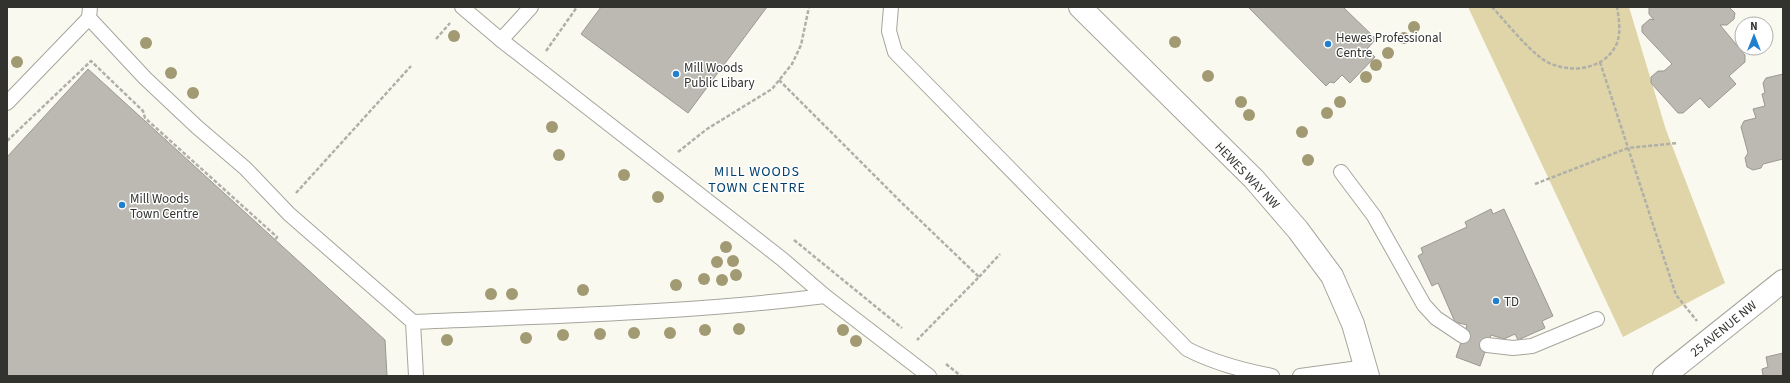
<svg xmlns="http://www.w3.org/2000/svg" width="1790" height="383" font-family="'Source Sans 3',sans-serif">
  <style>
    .green { fill: #dfd5a9 }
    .building { fill: #bbb9b1; stroke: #9a9891 }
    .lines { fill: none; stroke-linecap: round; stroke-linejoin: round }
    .lane-casing { stroke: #a6a59d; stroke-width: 16 }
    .street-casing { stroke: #a6a59d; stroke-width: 24 }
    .secondary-casing { stroke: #a6a59d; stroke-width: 24 }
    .path { stroke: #b0b0a9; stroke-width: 2.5; stroke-dasharray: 4 2; stroke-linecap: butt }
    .lane { stroke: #fff; stroke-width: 14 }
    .street { stroke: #fff; stroke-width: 22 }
    .secondary { stroke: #fff; stroke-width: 22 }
    .tree { fill: #a19a73 }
    .poi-dot { fill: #2180cd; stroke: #fff; stroke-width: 1.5 }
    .labels { text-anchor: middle; stroke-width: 3; stroke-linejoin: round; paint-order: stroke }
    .poi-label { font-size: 13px; fill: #32322f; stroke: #fff; text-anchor: start }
    .street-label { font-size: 13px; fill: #32322f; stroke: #fff }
    .neighbourhood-label { font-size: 14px; letter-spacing: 1px; fill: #004070; stroke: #fff }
  </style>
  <rect width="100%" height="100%" fill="#faf9f0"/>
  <!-- green -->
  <path class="green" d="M1468 7H1629L1666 130 1725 283 1623 337Z"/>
  <!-- building -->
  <g class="building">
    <path d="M601 7H767L688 113 581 34Z"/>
    <path d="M1248 7H1343L1376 39 1367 49 1375 57 1350 83 1342 75 1334 83 1330 82 1326 86Z"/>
    <path d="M1649 7H1729L1735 13 1734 19 1727 25H1720L1745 55V62L1729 76 1736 84 1709 108 1700 98 1683 113H1678L1651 83V77L1658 71H1664L1672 64 1642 32V26L1650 19 1654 20 1649 14Z"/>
    <path d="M88 69 385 340 387 376H7V157Z"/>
    <path d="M1783 74V159L1763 164 1761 168 1753 170 1747 167 1745 158 1748 153 1741 127 1744 121 1756 118 1753 109 1765 106 1762 94 1765 93 1763 83 1766 78Z"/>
    <path d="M1491 209 1493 214 1504 209 1553 316 1542 321 1545 328 1518 340 1515 334 1504 339 1491 335 1480 366 1456 357 1467 325 1455 322 1438 283 1432 286 1418 256 1423 253 1421 248 1467 227 1465 222Z"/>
    <path d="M1783 353V376H1763L1762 369 1768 367 1766 357Z"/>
  </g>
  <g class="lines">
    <defs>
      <g id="lane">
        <path d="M90 7 89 18 145 78 197 127 245 168 289 214 413 322C550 316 688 313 825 296"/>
        <path d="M462 7 501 40 782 259 825 296 929 376"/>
        <path d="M891 7 889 31 895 52 1187 349C1214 363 1242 370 1272 376"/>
        <path d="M501 40 531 7"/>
        <path d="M7 103 89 18"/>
        <path d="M1341 172 1374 216 1424 305 1436 318 1463 336"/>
        <path d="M413 322 416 376"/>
        <path d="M1487 345 1513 348 1532 346 1597 319"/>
        <path d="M1300 376 1366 367"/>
      </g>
      <path id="street" d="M1664 376 1783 281"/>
      <path id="secondary" d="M1080 7 1254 179 1298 230 1332 276 1353 324 1368 376"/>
    </defs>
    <!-- lane casing -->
    <use href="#lane" class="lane-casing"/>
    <!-- street casing -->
    <use href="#street" class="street-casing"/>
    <!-- secondary casing -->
    <use href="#secondary" class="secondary-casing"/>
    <!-- path -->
    <g class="path">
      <path d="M1492 7C1506 22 1525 46 1541 58 1564 75 1605 72 1617 43 1621 32 1619 19 1617 7"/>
      <path d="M436 39 450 23"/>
      <path d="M546 51 577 7"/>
      <path d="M1600 62 1676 295 1697 321"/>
      <path d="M779 80 903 204 979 277 917 340"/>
      <path d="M7 141 91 61 143 111 145 118 277 237 275 240"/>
      <path d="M678 152 707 129 772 89 792 64 801 45 809 7"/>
      <path d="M1535 184 1628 148 1678 143"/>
      <path d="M296 193 411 66"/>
      <path d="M794 240 902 328"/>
      <path d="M979 277 1000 254"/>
      <path d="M946 364 961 376"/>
    </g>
    <!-- lane -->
    <use href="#lane" class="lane"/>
    <!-- street -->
    <use href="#street" class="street"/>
    <!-- secondary -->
    <use href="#secondary" class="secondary"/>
  </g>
  <!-- trees -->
  <g class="tree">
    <circle cx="1414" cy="27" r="6"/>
    <circle cx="454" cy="36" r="6"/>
    <circle cx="1404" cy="38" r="6"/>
    <circle cx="1175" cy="42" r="6"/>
    <circle cx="146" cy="43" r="6"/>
    <circle cx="1388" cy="53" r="6"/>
    <circle cx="17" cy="62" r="6"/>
    <circle cx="1376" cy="65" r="6"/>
    <circle cx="171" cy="73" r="6"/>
    <circle cx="1208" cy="76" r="6"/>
    <circle cx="1366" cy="77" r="6"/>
    <circle cx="193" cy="93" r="6"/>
    <circle cx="1241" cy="102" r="6"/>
    <circle cx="1340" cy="102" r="6"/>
    <circle cx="1327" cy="113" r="6"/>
    <circle cx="1249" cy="115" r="6"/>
    <circle cx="552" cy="127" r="6"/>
    <circle cx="1302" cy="132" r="6"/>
    <circle cx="559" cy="155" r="6"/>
    <circle cx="1308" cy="160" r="6"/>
    <circle cx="624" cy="175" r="6"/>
    <circle cx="658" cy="197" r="6"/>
    <circle cx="726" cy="247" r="6"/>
    <circle cx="733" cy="261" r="6"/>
    <circle cx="717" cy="262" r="6"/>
    <circle cx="736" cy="275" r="6"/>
    <circle cx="704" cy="279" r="6"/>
    <circle cx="722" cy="280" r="6"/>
    <circle cx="676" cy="285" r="6"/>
    <circle cx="583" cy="290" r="6"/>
    <circle cx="491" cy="294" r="6"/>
    <circle cx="512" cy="294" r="6"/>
    <circle cx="739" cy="329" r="6"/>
    <circle cx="705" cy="330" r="6"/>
    <circle cx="843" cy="330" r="6"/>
    <circle cx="634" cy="333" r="6"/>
    <circle cx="670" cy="333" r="6"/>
    <circle cx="600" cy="334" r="6"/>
    <circle cx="563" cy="335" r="6"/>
    <circle cx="526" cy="338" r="6"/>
    <circle cx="447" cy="340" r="6"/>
    <circle cx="856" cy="341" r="6"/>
  </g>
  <!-- markers -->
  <g class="poi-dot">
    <circle cx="1328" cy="44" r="4"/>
    <circle cx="676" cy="74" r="4"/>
    <circle cx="122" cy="205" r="4"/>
    <circle cx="1496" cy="301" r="4"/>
  </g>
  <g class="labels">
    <!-- poi labels -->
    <g class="poi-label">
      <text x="1336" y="42">Hewes Professional<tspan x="1336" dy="15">Centre</tspan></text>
      <text x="684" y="72">Mill Woods<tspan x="684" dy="15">Public Libary</tspan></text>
      <text x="130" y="203">Mill Woods<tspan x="130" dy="15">Town Centre</tspan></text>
      <text x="1504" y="306">TD</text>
    </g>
    <!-- street labels -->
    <g class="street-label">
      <text transform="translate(1248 175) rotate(46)" y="5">HEWES WAY NW</text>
      <text transform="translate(1723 328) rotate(-39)" y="5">25 AVENUE NW</text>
    </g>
    <!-- neighbourhood labels -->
    <g class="neighbourhood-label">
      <text x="757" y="176">MILL WOODS<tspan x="757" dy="16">TOWN CENTRE</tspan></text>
    </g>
  </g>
  <!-- border -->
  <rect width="1790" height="383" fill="none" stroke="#32322f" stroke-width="16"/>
  <!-- north arrow -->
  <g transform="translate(1754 36)"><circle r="19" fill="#ffffff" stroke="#adadac"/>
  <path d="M0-3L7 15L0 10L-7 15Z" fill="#2180cd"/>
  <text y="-6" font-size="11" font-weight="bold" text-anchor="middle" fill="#32322f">N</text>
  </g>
</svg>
